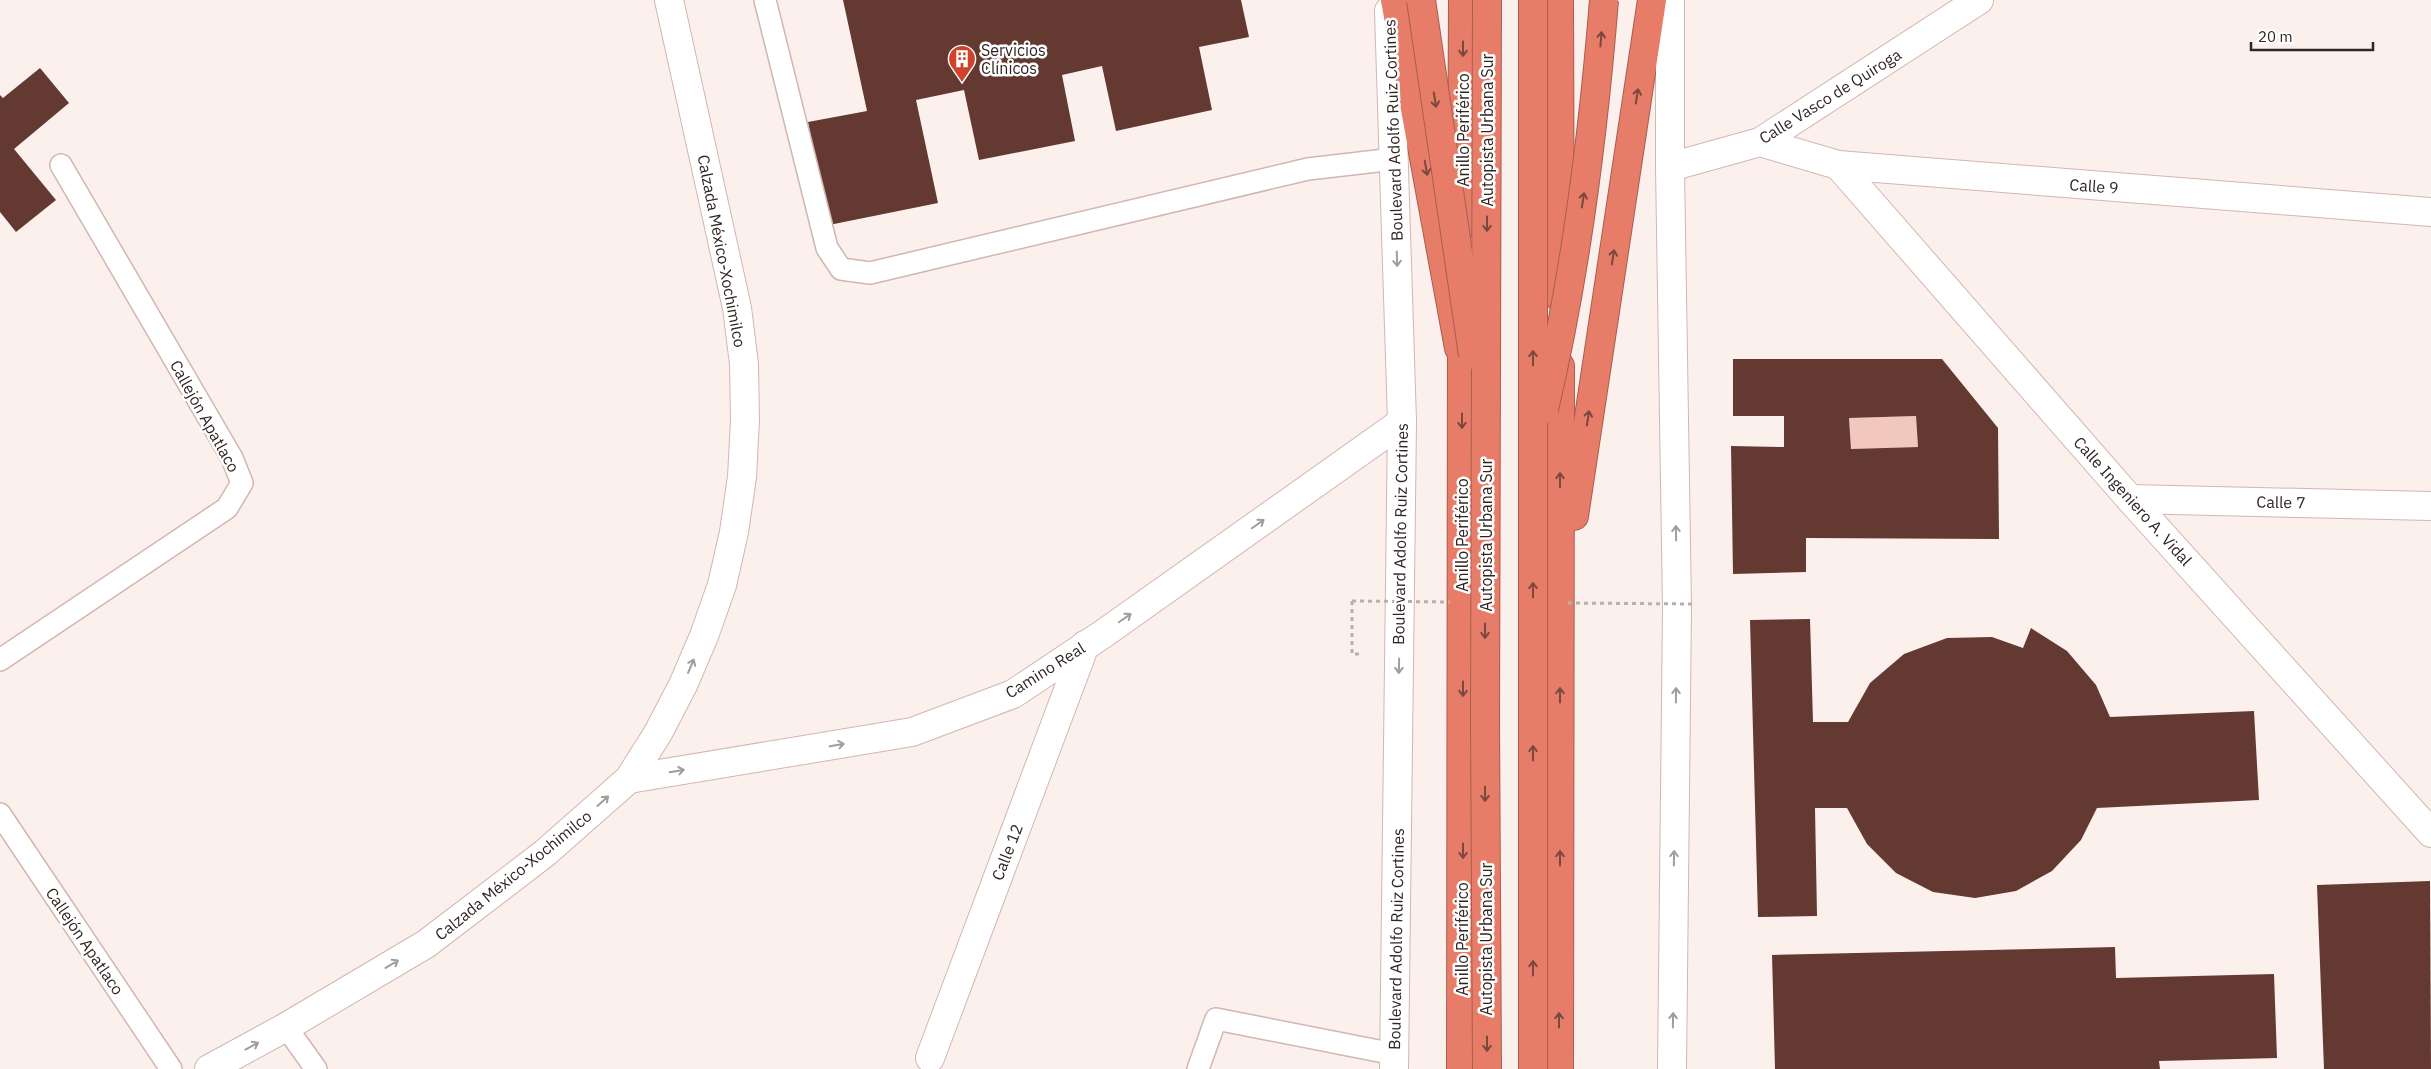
<svg xmlns="http://www.w3.org/2000/svg" width="2431" height="1069" font-family="'IBM Plex Sans',sans-serif">
  <style>
    .green { fill: #f1c7be }
    .building { fill: #643931; fill-rule: evenodd }
    .lines { fill: none; stroke-linecap: round; stroke-linejoin: round }
    .service-casing { stroke: #d2b6b0; stroke-width: 24 }
    .minor-casing { stroke: #d2b6b0; stroke-width: 30 }
    .secondary-casing { stroke: #d2b6b0; stroke-width: 30 }
    .motorway-casing { stroke: #a75e50; stroke-width: 30 }
    .path { stroke: #baafac; stroke-width: 3; stroke-dasharray: 4 4; stroke-linecap: butt }
    .service { stroke: #fff; stroke-width: 21 }
    .minor { stroke: #fff; stroke-width: 28 }
    .secondary { stroke: #fff; stroke-width: 28 }
    .motorway { stroke: #e77d69; stroke-width: 28 }
    .motorway-bridge-casing { stroke: #a75e50; stroke-width: 30; stroke-linecap: butt }
    .path-bridge { stroke: #baafac; stroke-width: 3; stroke-dasharray: 4 4; stroke-linecap: butt }
    .motorway-bridge { stroke: #e77d69; stroke-width: 28 }
    .oneway { stroke: #79483e }
    .oneway2 { stroke: #a19d9c }
    .labels { text-anchor: middle; stroke-width: 5; stroke-linejoin: round; paint-order: stroke }
    .poi-label { font-size: 16px; fill: #2f2522; stroke: #fff; text-anchor: start }
    .street-label { font-size: 16px; fill: #2f2522; stroke: #fff }
  </style>
  <rect width="100%" height="100%" fill="#fcf0ed"/>
  <!-- green -->
  <path class="green" d="M1916 416 1918 447 1851 449 1849 418Z"/>
  <!-- building -->
  <g class="building">
    <path d="M843 0H1241L1249 37 1199 47 1212 110 1116 131 1102 66 1062 75 1075 141 979 160 964 90 916 100 938 203 829 225 808 122 867 111Z"/>
    <path d="M40 68 69 103 14 149 56 200 16 232 0 212V95L3 98Z"/>
    <path d="M1733 359H1942L1998 428 1999 539 1806 538V572L1733 574 1731 446 1784 447V416H1733ZM1916 416 1918 447 1851 449 1849 418Z"/>
    <path d="M1810 619 1813 722H1848L1870 683 1904 654 1947 638 1992 637 2023 648 2031 628 2067 651 2096 685 2110 717 2254 711 2259 800 2097 808 2081 840 2052 871 2016 891 1975 898 1933 892 1896 873 1867 844 1847 808H1815L1817 916 1758 917 1750 620Z"/>
    <path d="M2430 881 2431 1069H2324L2317 885Z"/>
    <path d="M2115 947 2116 978 2274 974 2277 1058 2159 1061 2160 1069H1775L1772 955Z"/>
  </g>
  <g class="lines">
    <defs>
      <g id="service">
        <path d="M765 0 827 248 841 269 870 273 1308 169 1394 159"/>
        <path d="M0 660 227 508 242 483 232 458 61 165"/>
        <path d="M0 814 171 1069"/>
        <path d="M286 1027 316 1069"/>
        <path d="M1198 1069 1216 1019 1394 1054"/>
      </g>
      <g id="minor">
        <path d="M1760 142 1838 165 2431 212"/>
        <path d="M1838 165 2130 499 2431 833"/>
        <path d="M1670 167 1760 142 1979 0"/>
        <path d="M2130 499 2431 506"/>
        <path d="M629 779 912 732 1013 694 1103 634 1402 422"/>
        <path d="M930 1058 1085 645"/>
      </g>
      <g id="secondary">
        <path d="M1670 0V167L1677 608 1672 1069"/>
        <path d="M1389 11 1402 422 1394 1069"/>
        <path d="M209 1069 286 1027 426 944 545 853 629 779 658 733 683 685 704 636 722 585 734 532 742 477 745 420 744 364 737 308 669 0"/>
      </g>
      <g id="motorway">
        <path d="M1395 0 1459 348"/>
        <path d="M1559 0 1560 298"/>
        <path d="M1462 226 1463 0"/>
        <path d="M1574 516 1652 0"/>
        <path d="M1461 1069 1462 326"/>
        <path d="M1559 1069 1560 366"/>
      </g>
    </defs>
    <!-- service casing -->
    <use href="#service" class="service-casing"/>
    <!-- minor casing -->
    <use href="#minor" class="minor-casing"/>
    <!-- secondary casing -->
    <use href="#secondary" class="secondary-casing"/>
    <!-- motorway casing -->
    <use href="#motorway" class="motorway-casing"/>
    <!-- path -->
    <path class="path" d="M1352 601V654H1363"/>
    <!-- service -->
    <use href="#service" class="service"/>
    <!-- minor -->
    <use href="#minor" class="minor"/>
    <!-- secondary -->
    <use href="#secondary" class="secondary"/>
    <!-- motorway -->
    <use href="#motorway" class="motorway"/>
    <defs>
      <g id="motorway-bridge">
        <path d="M1421 0 1473 355"/>
        <path d="M1487 0 1485 721 1487 1069"/>
        <path d="M1544 409C1576 274 1593 138 1604 0"/>
        <path d="M1533 1069V0"/>
      </g>
    </defs>
    <!-- motorway-bridge casing -->
    <use href="#motorway-bridge" class="motorway-bridge-casing"/>
    <!-- path-bridge -->
    <g class="path-bridge">
      <path d="M1352 601 1450 602"/>
      <path d="M1568 603 1693 604"/>
    </g>
    <!-- motorway-bridge -->
    <use href="#motorway-bridge" class="motorway-bridge"/>
  </g>
  <!-- one-way arrows -->
  <defs><path id="oneway-shaft" d="M-6 0H5M1.5-3L5.5 0L1.5 3" fill="none" stroke-width="1.6" stroke-linecap="round" stroke-linejoin="round" transform="scale(1.25)"/></defs>
  <g class="oneway">
    <use href="#oneway-shaft" transform="translate(1601 39) rotate(-85)"/>
    <use href="#oneway-shaft" transform="translate(1463 49) rotate(90)"/>
    <use href="#oneway-shaft" transform="translate(1637 96) rotate(-81)"/>
    <use href="#oneway-shaft" transform="translate(1435 100) rotate(81)"/>
    <use href="#oneway-shaft" transform="translate(1426 168) rotate(80)"/>
    <use href="#oneway-shaft" transform="translate(1583 200) rotate(-81)"/>
    <use href="#oneway-shaft" transform="translate(1487 224) rotate(90)"/>
    <use href="#oneway-shaft" transform="translate(1613 257) rotate(-81)"/>
    <use href="#oneway-shaft" transform="translate(1533 358) rotate(-90)"/>
    <use href="#oneway-shaft" transform="translate(1588 418) rotate(-81)"/>
    <use href="#oneway-shaft" transform="translate(1462 421) rotate(90)"/>
    <use href="#oneway-shaft" transform="translate(1560 480) rotate(-90)"/>
    <use href="#oneway-shaft" transform="translate(1533 590) rotate(-90)"/>
    <use href="#oneway-shaft" transform="translate(1485 631) rotate(90)"/>
    <use href="#oneway-shaft" transform="translate(1463 689) rotate(90)"/>
    <use href="#oneway-shaft" transform="translate(1560 695) rotate(-90)"/>
    <use href="#oneway-shaft" transform="translate(1533 753) rotate(-90)"/>
    <use href="#oneway-shaft" transform="translate(1485 794) rotate(90)"/>
    <use href="#oneway-shaft" transform="translate(1463 851) rotate(90)"/>
    <use href="#oneway-shaft" transform="translate(1560 858) rotate(-90)"/>
    <use href="#oneway-shaft" transform="translate(1533 968) rotate(-90)"/>
    <use href="#oneway-shaft" transform="translate(1559 1020) rotate(-90)"/>
    <use href="#oneway-shaft" transform="translate(1487 1044) rotate(90)"/>
  </g>
  <g class="oneway2">
    <use href="#oneway-shaft" transform="translate(1397 259) rotate(88)"/>
    <use href="#oneway-shaft" transform="translate(1258 524) rotate(-35)"/>
    <use href="#oneway-shaft" transform="translate(1676 533) rotate(-91)"/>
    <use href="#oneway-shaft" transform="translate(1125 618) rotate(-35)"/>
    <use href="#oneway-shaft" transform="translate(691 666) rotate(-67)"/>
    <use href="#oneway-shaft" transform="translate(1399 666) rotate(91)"/>
    <use href="#oneway-shaft" transform="translate(1676 695) rotate(-89)"/>
    <use href="#oneway-shaft" transform="translate(837 745) rotate(-10)"/>
    <use href="#oneway-shaft" transform="translate(677 771) rotate(-9)"/>
    <use href="#oneway-shaft" transform="translate(603 801) rotate(-42)"/>
    <use href="#oneway-shaft" transform="translate(1674 858) rotate(-89)"/>
    <use href="#oneway-shaft" transform="translate(392 964) rotate(-31)"/>
    <use href="#oneway-shaft" transform="translate(1673 1020) rotate(-89)"/>
    <use href="#oneway-shaft" transform="translate(252 1046) rotate(-28)"/>
  </g>
  <!-- icons -->
  <defs>
    <symbol id="building-pin" viewBox="-11 -11 22 30"><path d="M0 17L-7.5 6A9.5 9.5 0 1 1 7.5 6Z" fill="#cf432d" stroke="#fff"/><path d="M-4-6H4V6H1V3H-1V6H-4ZM-2.5-4.3h1.7v1.8h-1.7ZM.8-4.3h1.7v1.8H.8ZM-2.5-1h1.7V.8h-1.7ZM.8-1h1.7V.8H.8Z" fill="#fff"/></symbol>
  </defs>
  <g fill-rule="evenodd">
    <use href="#building-pin" x="946" y="43" width="32" height="43"/>
  </g>
  <g class="labels">
    <!-- poi labels -->
    <g class="poi-label">
      <text x="981" y="56">Servicios<tspan x="981" dy="18">Clínicos</tspan></text>
    </g>
    <!-- street labels -->
    <g class="street-label">
      <text transform="translate(1830 96) rotate(-32)" y="6">Calle Vasco de Quiroga</text>
      <text transform="translate(1393 130) rotate(-92)" y="6">Boulevard Adolfo Ruiz Cortines</text>
      <text transform="translate(1463 130) rotate(-90)" y="6">Anillo Periférico</text>
      <text transform="translate(1487 130) rotate(-90)" y="6">Autopista Urbana Sur</text>
      <text transform="translate(2094 186) rotate(4)" y="6">Calle 9</text>
      <text transform="translate(722 251) rotate(79)" y="6">Calzada México-Xochimilco</text>
      <text transform="translate(205 416) rotate(61)" y="6">Callejón Apatlaco</text>
      <text transform="translate(2133 501) rotate(48)" y="6">Calle Ingeniero A. Vidal</text>
      <text transform="translate(2281 502) rotate(1)" y="6">Calle 7</text>
      <text transform="translate(1400 534) rotate(-89)" y="6">Boulevard Adolfo Ruiz Cortines</text>
      <text transform="translate(1462 535) rotate(-90)" y="6">Anillo Periférico</text>
      <text transform="translate(1486 535) rotate(-90)" y="6">Autopista Urbana Sur</text>
      <text transform="translate(1045 670) rotate(-32)" y="6">Camino Real</text>
      <text transform="translate(1007 852) rotate(-69)" y="6">Calle 12</text>
      <text transform="translate(513 875) rotate(-39)" y="6">Calzada México-Xochimilco</text>
      <text transform="translate(1396 939) rotate(-89)" y="6">Boulevard Adolfo Ruiz Cortines</text>
      <text transform="translate(1462 939) rotate(-90)" y="6">Anillo Periférico</text>
      <text transform="translate(1486 939) rotate(-90)" y="6">Autopista Urbana Sur</text>
      <text transform="translate(85 941) rotate(56)" y="6">Callejón Apatlaco</text>
    </g>
  </g>
  <!-- scale -->
  <path d="M2251 42v8h122v-8" fill="none" stroke="#2f2522" stroke-width="2.5"/>
  <text x="2258" y="42" font-size="15" fill="#2f2522" stroke="#ffffff" stroke-width="4" paint-order="stroke">20 m</text>
</svg>
